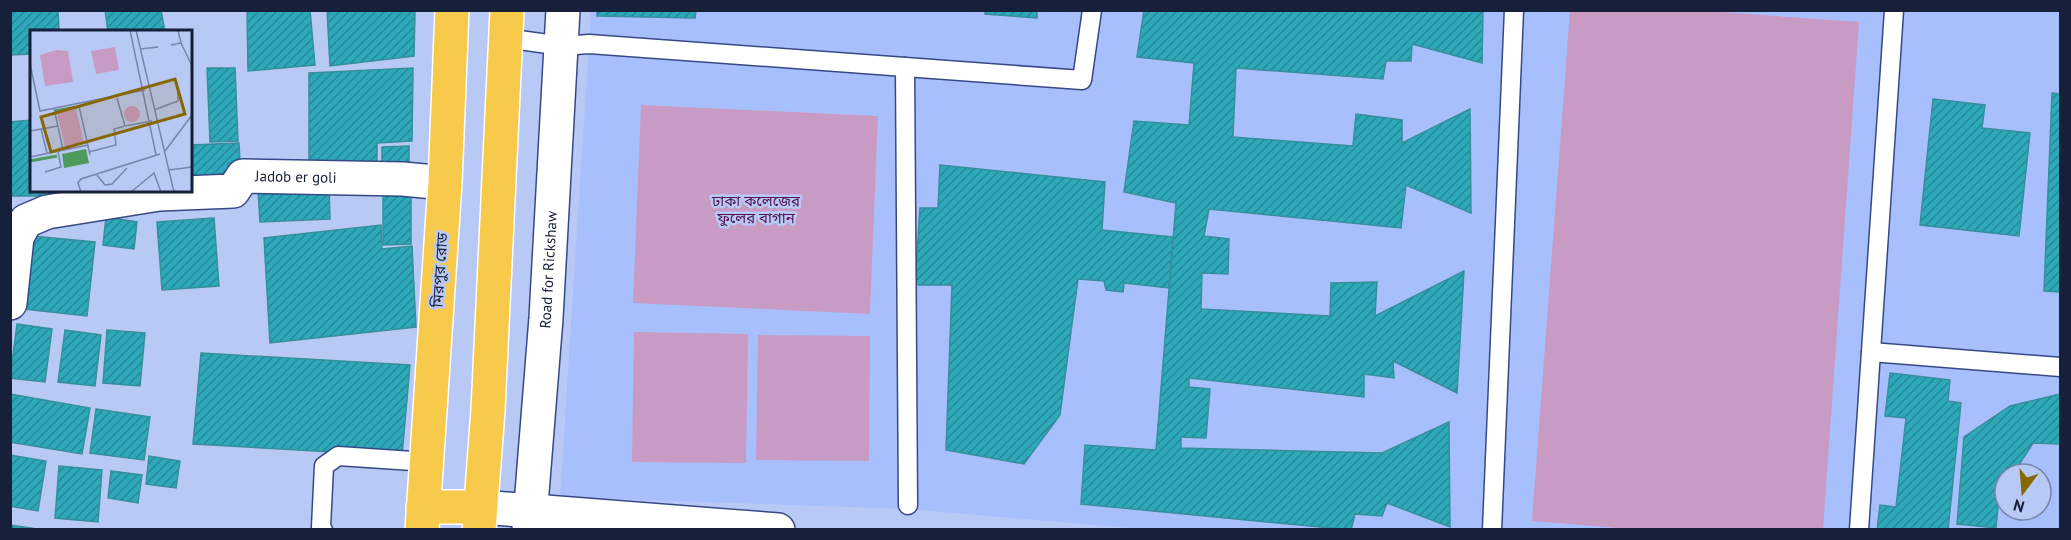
<svg xmlns="http://www.w3.org/2000/svg" width="2071" height="540" font-family="'PT Sans','Noto Sans Bengali',sans-serif">
  <style>
    .built { fill: #a8bffe; fill-rule: evenodd }
    .green { fill: #c79bc4 }
    .building { fill: url(#building-hatch); stroke: #368f9b; stroke-width: 1.5 }
    .lines { fill: none; stroke-linecap: round; stroke-linejoin: round }
    .lane-casing { stroke: #354986; stroke-width: 21 }
    .street-casing { stroke: #354986; stroke-width: 36 }
    .highway-casing { stroke: #fff; stroke-width: 36 }
    .lane { stroke: #fff; stroke-width: 18 }
    .street { stroke: #fff; stroke-width: 33 }
    .highway { stroke: #f8ca4b; stroke-width: 33 }
    .labels { text-anchor: middle; stroke-width: 5; stroke-linejoin: round; paint-order: stroke }
    .street-label { font-size: 15px; fill: #17203b; stroke: #b9c9f5 }
    .park-label { font-size: 15px; fill: #521251; stroke: #b9c9f5 }
    .inset-river { fill: none; stroke: #4c9b5c; stroke-width: 3 }
    .inset-road { fill: none; stroke: #7885ab; stroke-width: 1.5 }
    .view { fill: #866802; fill-opacity: 0.15; stroke: #866802; stroke-width: 3 }
    .inset-edge { fill: none; stroke: #17203b; stroke-width: 3 }
  </style>
  <defs>
    <pattern id="building-hatch" width="6" height="6" patternUnits="userSpaceOnUse" patternTransform="scale(1.5)"><rect width="6" height="6" fill="#2ea9ba"/><path d="M-1 1l2-2M0 6l6-6M5 7l2-2" fill="none" stroke="#268998"/></pattern>
  </defs>
  <rect width="100%" height="100%" fill="#b9c9f5"/>
  <!-- built -->
  <g class="built">
    <path d="M696 10H985V14L1036 18 1037 11 1144 10 1137 57 1194 63 1189 125 1134 121 1124 192 1176 203 1173 237 1102 230 1105 182 940 165 938 208H920L915 284 952 285 946 450 1024 464 1060 415 1078 279 1104 281 1106 290 1123 291 1124 283 1169 288 1156 450 1085 445 1081 504 1348 529 1153 530 906 509 560 497 591 11H597V16L695 18ZM641 105 878 116 870 314Z"/>
    <path d="M1483 11H2060V94H2052L2044 291 2060 292V394L2010 406 1965 437 1957 523 1996 528 1999 496 2005 487V510H2041V474H2013L2033 443 2060 444V529H1948V401L1950 380 1890 373 1885 415 1906 418 1896 507 1880 505 1877 529H1351L1355 514 1382 516 1387 503 1449 527V423L1382 453 1181 448V437L1206 438 1210 389 1189 387V378L1363 397 1364 374 1394 378 1393 361 1457 392 1463 271 1375 316 1376 282 1331 283 1330 316 1201 309 1202 273 1209 209 1401 228 1406 185 1470 212V110L1402 143V120L1356 114 1353 146 1233 137 1236 68 1411 61 1412 44 1482 63ZM1933 100 1985 105 1982 128 2030 133 2019 235 1921 225Z"/>
  </g>
  <!-- green -->
  <g class="green">
    <path d="M1570 11H1707L1859 22 1823 529 1643 530 1532 521Z"/>
    <path d="M641 105 878 116 870 314 633 303Z"/>
    <path d="M634 332 748 334 746 463 632 462Z"/>
    <path d="M758 335 870 336 869 461 756 460Z"/>
  </g>
  <!-- building -->
  <g class="building">
    <path d="M10 10H58L59 32H32V54L10 55Z"/>
    <path d="M105 10H161L165 32H108Z"/>
    <path d="M247 10H310L315 65 248 71Z"/>
    <path d="M327 10H415L414 56 330 66Z"/>
    <path d="M597 10H696L695 18 597 16Z"/>
    <path d="M985 10H1037V18L985 14Z"/>
    <path d="M1144 10H1483L1482 63 1412 44 1411 61H1386L1383 79 1236 68 1233 137 1353 146 1356 114 1402 120V143L1470 109 1471 213 1406 185 1401 228 1209 209 1204 236 1229 239 1228 274 1202 273 1201 309 1330 316 1331 283 1377 282 1375 316 1464 271 1457 393 1393 361 1394 378 1364 374V397L1189 378V387L1210 389 1206 438 1181 437V448L1382 453 1449 422 1450 527 1387 503 1382 516 1355 514 1351 530 1081 504 1085 445 1156 450 1176 203 1124 192 1134 121 1189 125 1194 63 1137 57Z"/>
    <path d="M207 68H235L238 141 210 142Z"/>
    <path d="M413 68 412 141 377 143V166L309 170V73Z"/>
    <path d="M2052 93 2060 94V292L2044 291Z"/>
    <path d="M1933 99 1985 105 1982 128 2030 133 2019 236 1920 225Z"/>
    <path d="M32 120V190H52V196H10V122Z"/>
    <path d="M239 143 240 163H228L229 187 190 188V145Z"/>
    <path d="M409 146V170L382 171V147Z"/>
    <path d="M940 165 1105 182 1102 230 1173 237 1169 288 1124 283 1123 292 1106 290 1104 281 1078 279 1060 415 1024 464 946 450 952 285H915L920 208H938Z"/>
    <path d="M329 186 330 219 260 222 258 190Z"/>
    <path d="M411 194V244L383 245V196Z"/>
    <path d="M106 217 137 222 134 249 103 245Z"/>
    <path d="M214 218 219 286 162 290 157 222Z"/>
    <path d="M381 225 382 249 412 246 416 327 270 343 264 238Z"/>
    <path d="M32 236 95 242 87 316 24 309Z"/>
    <path d="M17 324 52 329 45 382 10 378Z"/>
    <path d="M65 330 101 335 95 386 58 382Z"/>
    <path d="M107 330 145 333 140 386 103 383Z"/>
    <path d="M201 353 410 365 402 456 193 444Z"/>
    <path d="M1890 373 1950 380 1948 401 1961 403 1948 530H1877L1880 505 1896 507 1906 418 1885 416Z"/>
    <path d="M10 394 90 408 82 454 10 442Z"/>
    <path d="M2060 394V444L2033 443 2013 474H2005V487L1999 496 1996 528 1957 524 1964 437 2010 406Z"/>
    <path d="M96 409 150 417 144 460 90 453Z"/>
    <path d="M10 455 46 461 38 511 10 506Z"/>
    <path d="M149 456 180 461 176 488 146 484Z"/>
    <path d="M59 466 102 470 98 522 55 518Z"/>
    <path d="M111 471 142 475 138 503 108 498Z"/>
    <path d="M10 525 44 530H10Z"/>
  </g>
  <g class="lines">
    <defs>
      <g id="lane">
        <path d="M506 38 562 46 589 44 905 67 908 505"/>
        <path d="M905 67 1082 80 1092 10"/>
        <path d="M1871 352 2060 367"/>
        <path d="M323 530 321 527 324 466 338 456 428 462"/>
        <path d="M1492 530 1514 10"/>
        <path d="M1859 530 1894 10"/>
      </g>
      <g id="street">
        <path id="s1" d="M10 303 17 237 26 221 47 212 159 194 233 191 243 176 403 179 445 183"/>
        <path d="M480 507 778 530"/>
        <path id="s2" d="M529 530 546 318 563 10"/>
      </g>
      <g id="highway">
        <path d="M423 507H480"/>
        <path d="M422 530 445 183 452 10"/>
        <path d="M479 530 488 410 507 10"/>
      </g>
    </defs>
    <!-- lane casing -->
    <use href="#lane" class="lane-casing"/>
    <!-- street casing -->
    <use href="#street" class="street-casing"/>
    <!-- highway casing -->
    <use href="#highway" class="highway-casing"/>
    <!-- lane -->
    <use href="#lane" class="lane"/>
    <!-- street -->
    <use href="#street" class="street"/>
    <!-- highway -->
    <use href="#highway" class="highway"/>
  </g>
  <g class="labels">
    <!-- street labels -->
    <g class="street-label">
      <text dy="5" stroke="none"><textPath href="#s1" startOffset="366">Jadob er goli</textPath></text>
      <text transform="translate(440 270) rotate(-86)" y="5">মিরপুর রোড</text>
      <text dy="5" stroke="none"><textPath href="#s2" startOffset="261">Road for Rickshaw</textPath></text>
    </g>
    <!-- park labels -->
    <g class="park-label">
      <text x="756" y="206">ঢাকা কলেজের<tspan x="756" dy="17">ফুলের বাগান</tspan></text>
    </g>
  </g>
  <!-- overview -->
  <g transform="translate(30 30)">
    <rect width="162" height="162" fill="#b9c9f5"/>
    <path d="M85 17 89 40 66 44 61 21ZM26 20 38 21 43 52 15 56 10 25ZM94 84a8 8 0 1 1 16 0a8 8 0 1 1-16 0ZM46 79 54 113 35 117 27 83Z" fill="#c79bc4"/>
    <path d="M56 119 59 133 34 138 32 124Z" fill="#4c9b5c"/>
    <path class="inset-river" d="M25 81 47 77M0 131 27 126"/>
    <path class="inset-road" d="M100 0 126 125M106 0 144 162M151 13 162 36M141 15 151 13 148 0M110 19 128 17M0 34 10 81 115 60M87 68 95 96 122 91M49 76 60 125M24 78 33 120M124 80 148 71V62M11 99 17 123M0 101 28 96M135 121 162 85M59 122 86 115 84 99 95 96M0 127 58 115M139 140 162 137M15 142 31 137 28 121M67 145 75 155 82 154 97 138M51 162 48 153 51 149 130 124M101 162 124 143 131 162"/>
    <path class="view" d="M145 49 155 84 21 122 11 87Z"/>
    <rect width="162" height="162" class="inset-edge"/>
  </g>
  <!-- border -->
  <rect width="2071" height="540" fill="none" stroke="#17203b" stroke-width="24"/>
  <!-- north arrow -->
  <g transform="translate(2023 492) rotate(196)"><circle r="28" fill="#b9c9f5" stroke="#7885ab" stroke-width="1.5"/>
  <path d="M0-4.5L10 22L0 15L-10 22Z" fill="#866802"/>
  <text y="-9" font-size="16" font-weight="bold" text-anchor="middle" fill="#17203b">N</text>
  </g>
</svg>
